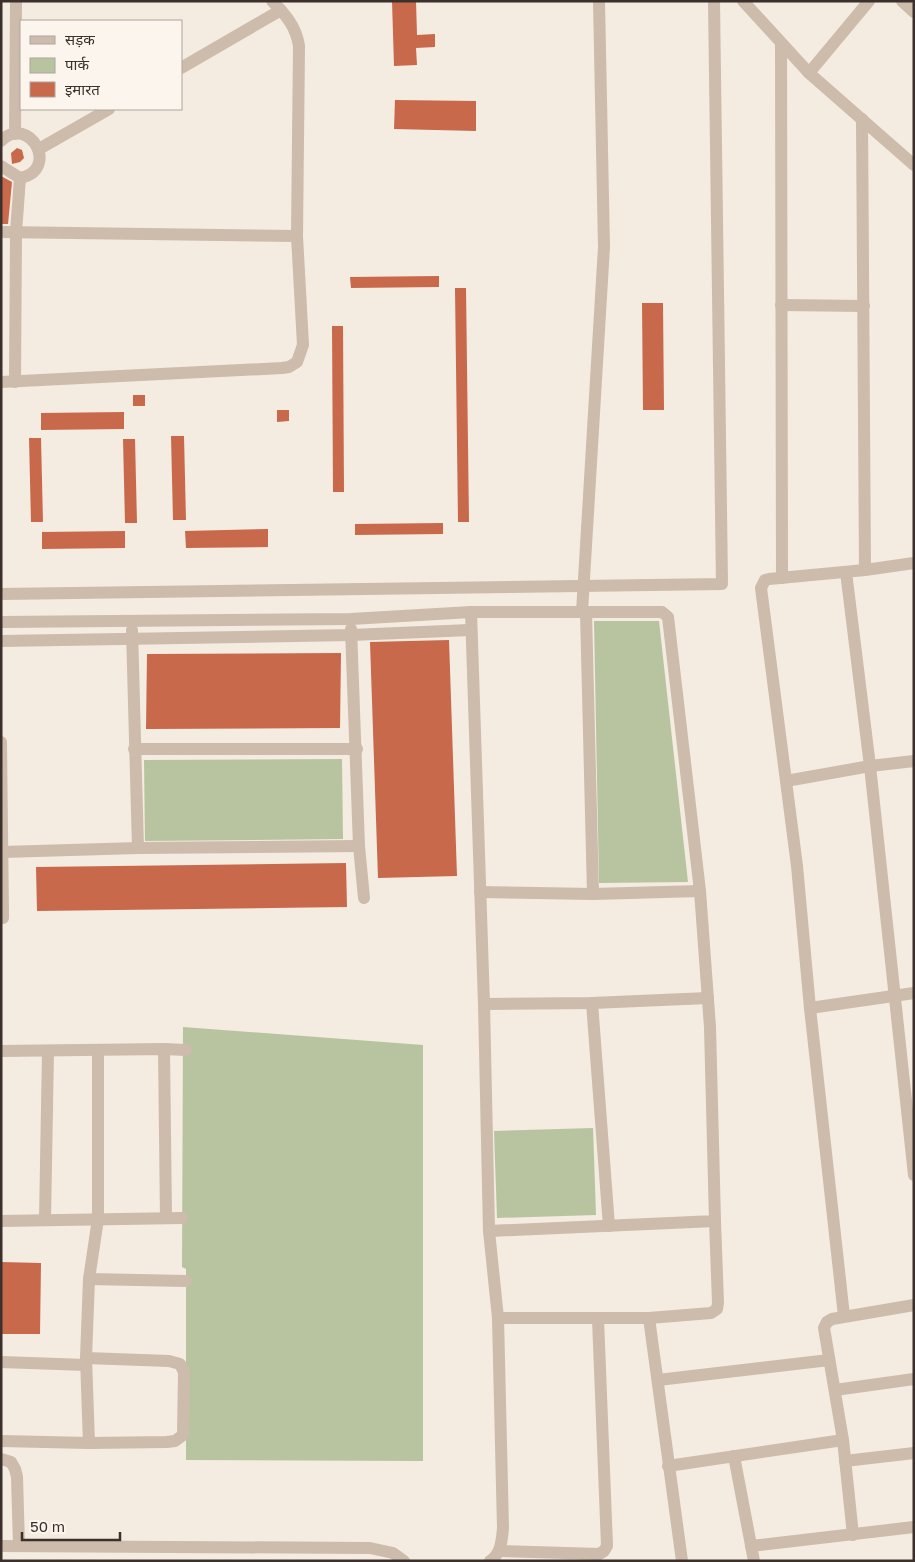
<svg xmlns="http://www.w3.org/2000/svg" width="915" height="1562" font-family="'Golos Text','Noto Sans Devanagari',sans-serif">
  <style>
    .green { fill: #b8c4a0 }
    .building { fill: #c8694b }
    .lines { fill: none; stroke-linecap: round; stroke-linejoin: round }
    .minor { stroke: #cdbbac; stroke-width: 12 }
  </style>
  <rect width="100%" height="100%" fill="#f4ebe1"/>
  <!-- green -->
  <g class="green">
    <path d="M594 621H659L688 882 599 883Z"/>
    <path d="M342 759 343 839 145 841 144 760Z"/>
    <path d="M183 1027 423 1045V1461L186 1460V1269L182 1267Z"/>
    <path d="M593 1128 596 1215 497 1218 494 1131Z"/>
  </g>
  <!-- building -->
  <g class="building">
    <path d="M392 1H416L417 35 435 34V47L416 48 417 65 394 66Z"/>
    <path d="M395 100 476 101V131L394 129Z"/>
    <path d="M17 148 22 150 24 158 20 162 12 164 11 153Z"/>
    <path d="M1 176 12 182 8 224H1Z"/>
    <path d="M439 276V287L351 288 350 277Z"/>
    <path d="M455 288H466L469 522H458Z"/>
    <path d="M642 303H663L664 410H643Z"/>
    <path d="M332 326H343L344 492H333Z"/>
    <rect x="133" y="395" width="12" height="11"/>
    <path d="M277 410H289V421L277 422Z"/>
    <path d="M124 412V429L41 430V413Z"/>
    <path d="M171 436H184L186 520H173Z"/>
    <path d="M29 438H41L43 522H31Z"/>
    <path d="M123 439H135L137 523H125Z"/>
    <path d="M443 523V534L355 535V524Z"/>
    <path d="M268 529V547L186 548 185 531Z"/>
    <path d="M125 531V548L42 549V532Z"/>
    <path d="M449 640 457 876 378 878 370 642Z"/>
    <path d="M341 653 340 728 146 729 147 654Z"/>
    <path d="M346 863 347 907 37 911 36 867Z"/>
    <path d="M1 1262 41 1263 40 1334H1Z"/>
  </g>
  <g class="lines">
    <!-- minor -->
    <g class="minor">
      <path d="M743 1 809 73 914 165"/>
      <path d="M902 1 914 12"/>
      <path d="M781 43 782 578"/>
      <path d="M181 68 281 10"/>
      <path d="M809 73 869 1"/>
      <path d="M862 119 865 570"/>
      <path d="M15 134 16 1"/>
      <path d="M1 141C29 113 61 170 20 178L1 166"/>
      <path d="M39 149 109 109"/>
      <path d="M1 232 297 236"/>
      <path d="M781 305 864 306"/>
      <path d="M1 382 282 368 289 367 297 362 303 345 297 236 299 46C296 26 285 14 272 1"/>
      <path d="M15 382 16 232 20 178"/>
      <path d="M846 572 870 766 914 1175"/>
      <path d="M1 594 722 584 714 1"/>
      <path d="M471 612 484 1004 489 1231 498 1318 503 1528C502 1540 501 1554 490 1561"/>
      <path d="M582 612 604 247 599 1"/>
      <path d="M586 612 593 894"/>
      <path d="M1 622 351 619 471 612H662L668 617 700 891 710 1027 715 1221 489 1231"/>
      <path d="M351 629 359 846 364 898"/>
      <path d="M132 630 138 848"/>
      <path d="M1 641 351 635 470 630"/>
      <path d="M1 742 3 918"/>
      <path d="M134 749H357"/>
      <path d="M786 781 870 766 914 761"/>
      <path d="M3 852 138 848 359 846"/>
      <path d="M480 892 593 894 700 891"/>
      <path d="M592 1003 609 1226"/>
      <path d="M484 1004 592 1003 708 998"/>
      <path d="M810 1008 914 993"/>
      <path d="M164 1049 186 1050"/>
      <path d="M1 1051 164 1049 166 1218"/>
      <path d="M45 1220 48 1051"/>
      <path d="M1 1221 182 1218"/>
      <path d="M89 1279 186 1281"/>
      <path d="M844 1316 810 1008 797 866 761 588 765 580 769 579 865 570 914 563"/>
      <path d="M498 1318H649L711 1313 717 1309 718 1303 715 1221"/>
      <path d="M649 1318 682 1561"/>
      <path d="M1 1362 86 1365"/>
      <path d="M658 1380 829 1360"/>
      <path d="M835 1390 914 1379"/>
      <path d="M1 1441 89 1443 167 1442 175 1441 183 1435 184 1372 180 1364 169 1361 86 1358"/>
      <path d="M89 1443 86 1358 89 1279 98 1219V1050"/>
      <path d="M734 1456 754 1561"/>
      <path d="M1 1459 11 1462 15 1469 17 1477 19 1546"/>
      <path d="M845 1461 914 1453"/>
      <path d="M668 1466 843 1440"/>
      <path d="M853 1535 843 1440 824 1328 827 1322 832 1319 914 1305"/>
      <path d="M1 1546 370 1548 393 1553 404 1561"/>
      <path d="M751 1546 914 1527"/>
      <path d="M499 1551 599 1554 604 1551 607 1546 598 1319"/>
    </g>
  </g>
  <!-- border -->
  <rect width="915" height="1562" fill="none" stroke="#3b302b" stroke-width="5"/>
  <!-- legend -->
  <rect x="20" y="20" width="162" height="90" fill="#fbf5ee" stroke="#aea6a0"/>
  <rect x="30" y="36" width="25" height="8" fill="#cdbbac" stroke="#aea6a0"/>
  <text x="65" y="45" font-size="15" fill="#3b302b">सड़क</text>
  <rect x="30" y="58" width="25" height="15" fill="#b8c4a0" stroke="#aea6a0"/>
  <text x="65" y="70" font-size="15" fill="#3b302b">पार्क</text>
  <rect x="30" y="82" width="25" height="15" fill="#c8694b" stroke="#aea6a0"/>
  <text x="65" y="95" font-size="15" fill="#3b302b">इमारत</text>
  <!-- scale -->
  <path d="M22 1532v8h98v-8" fill="none" stroke="#3b302b" stroke-width="2.5"/>
  <text x="30" y="1532" font-size="15" fill="#3b302b" stroke="#fbf5ee" stroke-width="4" paint-order="stroke">50 m</text>
</svg>
